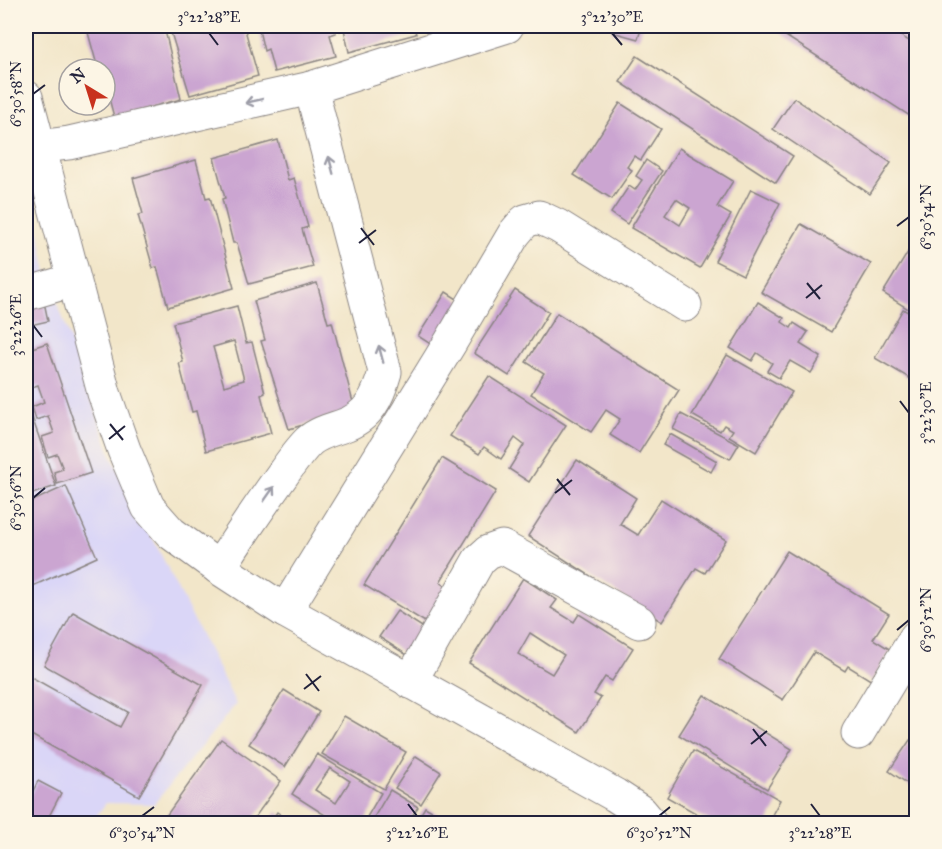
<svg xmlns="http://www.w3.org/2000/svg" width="942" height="849" font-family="'IM FELL Great Primer',serif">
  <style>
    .built { fill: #dad6f7 }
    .building { fill: #cba5d1; fill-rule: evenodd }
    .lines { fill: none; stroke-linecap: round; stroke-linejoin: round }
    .minor-casing { stroke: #8a8482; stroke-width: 35 }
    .minor { stroke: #fff; stroke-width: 33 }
    .oneway { stroke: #9c9ca7 }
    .ticks { fill: none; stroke: #22223b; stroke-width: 2 }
    .neatline { fill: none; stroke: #22223b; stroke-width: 2 }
    .ticks-label { font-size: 15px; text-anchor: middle; fill: #22223b }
  </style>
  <rect width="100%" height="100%" fill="#fcf5e5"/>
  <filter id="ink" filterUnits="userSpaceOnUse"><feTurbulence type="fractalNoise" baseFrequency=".0167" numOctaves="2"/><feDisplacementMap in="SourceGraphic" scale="12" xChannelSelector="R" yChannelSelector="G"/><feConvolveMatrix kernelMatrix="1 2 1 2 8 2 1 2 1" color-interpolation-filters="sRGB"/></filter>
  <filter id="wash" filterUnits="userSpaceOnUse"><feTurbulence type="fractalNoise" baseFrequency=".008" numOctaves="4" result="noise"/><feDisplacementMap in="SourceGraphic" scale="24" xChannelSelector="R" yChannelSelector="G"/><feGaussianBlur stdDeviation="1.35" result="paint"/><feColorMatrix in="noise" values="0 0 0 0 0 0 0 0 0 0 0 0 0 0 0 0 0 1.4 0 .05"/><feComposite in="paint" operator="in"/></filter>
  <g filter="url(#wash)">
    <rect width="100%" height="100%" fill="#f2e6c9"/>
    <!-- built -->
    <path class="built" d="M26 164 47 273 112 457 236 704 154 804 106 803 91 823H26Z"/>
    <g id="blocks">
      <!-- building -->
      <g class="building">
        <path d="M90 26H164L181 99 114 117 105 83V69H98L87 29 91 27Z"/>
        <path d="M169 26H244L258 76 190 95Z"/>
        <path d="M258 26H334L336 33 330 35 336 56 274 72 268 49 264 51Z"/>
        <path d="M339 26H414L416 34 349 52 344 29 340 31Z"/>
        <path d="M613 26H642L638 39 612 32Z"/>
        <path d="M770 26H885L909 41 916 30V120Z"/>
        <path d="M637 56 793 156 776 183 620 82Z"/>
        <path d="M794 98 891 163 870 194 773 129Z"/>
        <path d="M620 103 661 129 641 160 634 156 627 167 632 170 612 199 574 175Z"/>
        <path d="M278 140 288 180 294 178 308 227 302 229 313 267 249 284 237 243H233L222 199 225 198 214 158Z"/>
        <path d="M679 148 733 181 717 207 731 215 700 268 631 228ZM676 199 690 208 680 225 665 215Z"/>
        <path d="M196 160 206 198 210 197 234 288 168 307 157 267 153 268 138 215 143 214 133 178Z"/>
        <path d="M646 160 662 171 627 224 611 213 629 186 635 190 642 180 636 176Z"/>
        <path d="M751 189 780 203 743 275 715 261Z"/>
        <path d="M801 224 871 264 831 332 761 292Z"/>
        <path d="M916 239V314L883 293Z"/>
        <path d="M317 283 328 323 332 322 355 410 289 429 261 341 265 340 254 301Z"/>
        <path d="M515 290 549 312 509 376 474 353Z"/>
        <path d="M446 292 462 302 435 347 418 336Z"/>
        <path d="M43 297 48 321 26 326V301Z"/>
        <path d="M758 302 784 318 782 322 791 328 794 323 808 332 800 344 821 357 811 373 790 361 779 378 767 371 772 363 757 353 752 361 730 348Z"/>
        <path d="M237 306 246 343 252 342 265 393 261 395 271 433 206 451 196 411 192 412 179 363 183 362 173 323ZM234 341 244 380 224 386 213 347Z"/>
        <path d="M903 309 916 317V382L875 358Z"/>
        <path d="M557 313 679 390 639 453 610 435 620 419 606 410 591 432 531 394 544 373 526 362Z"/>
        <path d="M47 343 91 473 57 484 54 472 63 469 57 454 48 457 42 437 54 433 48 416 36 420 32 407 44 402 38 385 26 389V371L32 369 26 350Z"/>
        <path d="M727 355 792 392 756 452 729 436 733 430 724 425 720 431 692 415Z"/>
        <path d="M489 376 566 425 529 482 509 469 524 445 515 438 501 459 484 447 479 454 450 436Z"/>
        <path d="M26 400 56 486 32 494 26 474Z"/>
        <path d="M681 414 739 444 730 459 673 429Z"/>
        <path d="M670 434 717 461 711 472 663 445Z"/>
        <path d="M442 458 496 491 440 582 447 587 425 622 364 585Z"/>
        <path d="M577 460 636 498 620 524 638 535 661 499 726 540 705 573 696 568 662 622 528 536Z"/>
        <path d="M66 486 97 557 26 589V504Z"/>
        <path d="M787 551 889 614 873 639 891 650 872 681 848 666 845 671 814 652 783 700 719 659Z"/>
        <path d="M523 578 557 600 551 608 574 622 579 614 633 648 612 681 605 677 594 694 601 698 579 732 469 663ZM530 633 564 655 552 674 518 654Z"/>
        <path d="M397 611 427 630 410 657 379 637Z"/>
        <path d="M73 612 203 685 139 796 26 732V674L120 727 128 712 44 665Z"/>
        <path d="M284 690 319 712 285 767 249 744Z"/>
        <path d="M704 695 792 749 767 789 679 735Z"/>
        <path d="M344 716 406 752 384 789 322 754Z"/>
        <path d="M221 739 281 781 250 824H177L166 816Z"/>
        <path d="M910 740 916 744V789L889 771Z"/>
        <path d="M693 751 780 800 767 824H715L667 797Z"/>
        <path d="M317 754 381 793 363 824H339L292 794ZM330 768 350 781 336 803 315 790Z"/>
        <path d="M416 756 441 772 421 804 395 788Z"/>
        <path d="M38 781 61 793 45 824 26 816V805Z"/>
        <path d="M390 790 418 807 407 824H370Z"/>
        <path d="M425 807 449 821 448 824H415Z"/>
        <path d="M277 812 294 824H269Z"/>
      </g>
    </g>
  </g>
  <g filter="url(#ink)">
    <use href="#blocks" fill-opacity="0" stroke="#8a8482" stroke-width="1.5"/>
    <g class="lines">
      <defs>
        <g id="minor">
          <path d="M26 97 104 393 124 450 148 507 171 533 219 568 285 611 615 795 641 812 651 824"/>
          <path d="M37 147 69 143 311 88 507 26"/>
          <path d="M26 294 73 280"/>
          <path d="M219 568C237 540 256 512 275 485 286 470 296 454 309 441 318 433 330 430 342 426 369 417 378 397 385 372L311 88"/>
          <path d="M285 611 450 343 514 234 525 221 539 217 558 226 685 305"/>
          <path d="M410 682 479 560 488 552 502 547 639 622"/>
          <path d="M858 733 916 637"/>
        </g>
      </defs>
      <!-- minor casing -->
      <use href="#minor" class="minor-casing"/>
      <!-- minor -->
      <use href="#minor" class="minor"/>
    </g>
    <!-- one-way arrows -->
    <defs><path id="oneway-shaft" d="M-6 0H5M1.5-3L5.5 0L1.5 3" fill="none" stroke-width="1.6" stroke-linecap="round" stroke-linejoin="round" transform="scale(1.5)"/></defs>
    <g class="oneway">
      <use href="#oneway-shaft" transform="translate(254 101) rotate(167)"/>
      <use href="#oneway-shaft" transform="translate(331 165) rotate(-105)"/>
      <use href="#oneway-shaft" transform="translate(381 354) rotate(-105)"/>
      <use href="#oneway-shaft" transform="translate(269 494) rotate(-55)"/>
    </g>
  </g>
  <!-- ticks -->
  <path class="ticks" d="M209 33 218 45M612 33 622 45M33 94 45 85M897 226 909 217M361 228 374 245M359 243 376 230M807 283 820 299M806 298 822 285M33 325 42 337M900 401 909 413M110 424 123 440M109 439 125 426M557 479 570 495M555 493 572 480M33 498 45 488M897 630 909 620M306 674 319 691M304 689 321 676M753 729 766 746M751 744 767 731M408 804 417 816M811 804 820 816M142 816 154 807M659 816 670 807"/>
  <!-- margin -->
  <rect width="942" height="849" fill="none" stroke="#fcf5e5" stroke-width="66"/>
  <!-- north arrow -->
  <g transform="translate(87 87) rotate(322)"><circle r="28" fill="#fcf5e5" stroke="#a5a1a1" stroke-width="1.5"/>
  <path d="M0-4.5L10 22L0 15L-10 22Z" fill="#c8321e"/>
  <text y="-9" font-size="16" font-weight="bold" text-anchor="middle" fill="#22223b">N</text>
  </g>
  <rect x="33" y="33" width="876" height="783" class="neatline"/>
  <g class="ticks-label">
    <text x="209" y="22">3°22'28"E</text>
    <text x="612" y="22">3°22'30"E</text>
    <text transform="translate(16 94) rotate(-90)" y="5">6°30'58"N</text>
    <text transform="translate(926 217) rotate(-90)" y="5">6°30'54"N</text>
    <text transform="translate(16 325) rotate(-90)" y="5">3°22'26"E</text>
    <text transform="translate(926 413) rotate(-90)" y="5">3°22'30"E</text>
    <text transform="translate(16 498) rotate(-90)" y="5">6°30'56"N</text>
    <text transform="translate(926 620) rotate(-90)" y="5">6°30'52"N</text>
    <text x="142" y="838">6°30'54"N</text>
    <text x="417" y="838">3°22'26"E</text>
    <text x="659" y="838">6°30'52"N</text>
    <text x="820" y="838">3°22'28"E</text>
  </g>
</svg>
